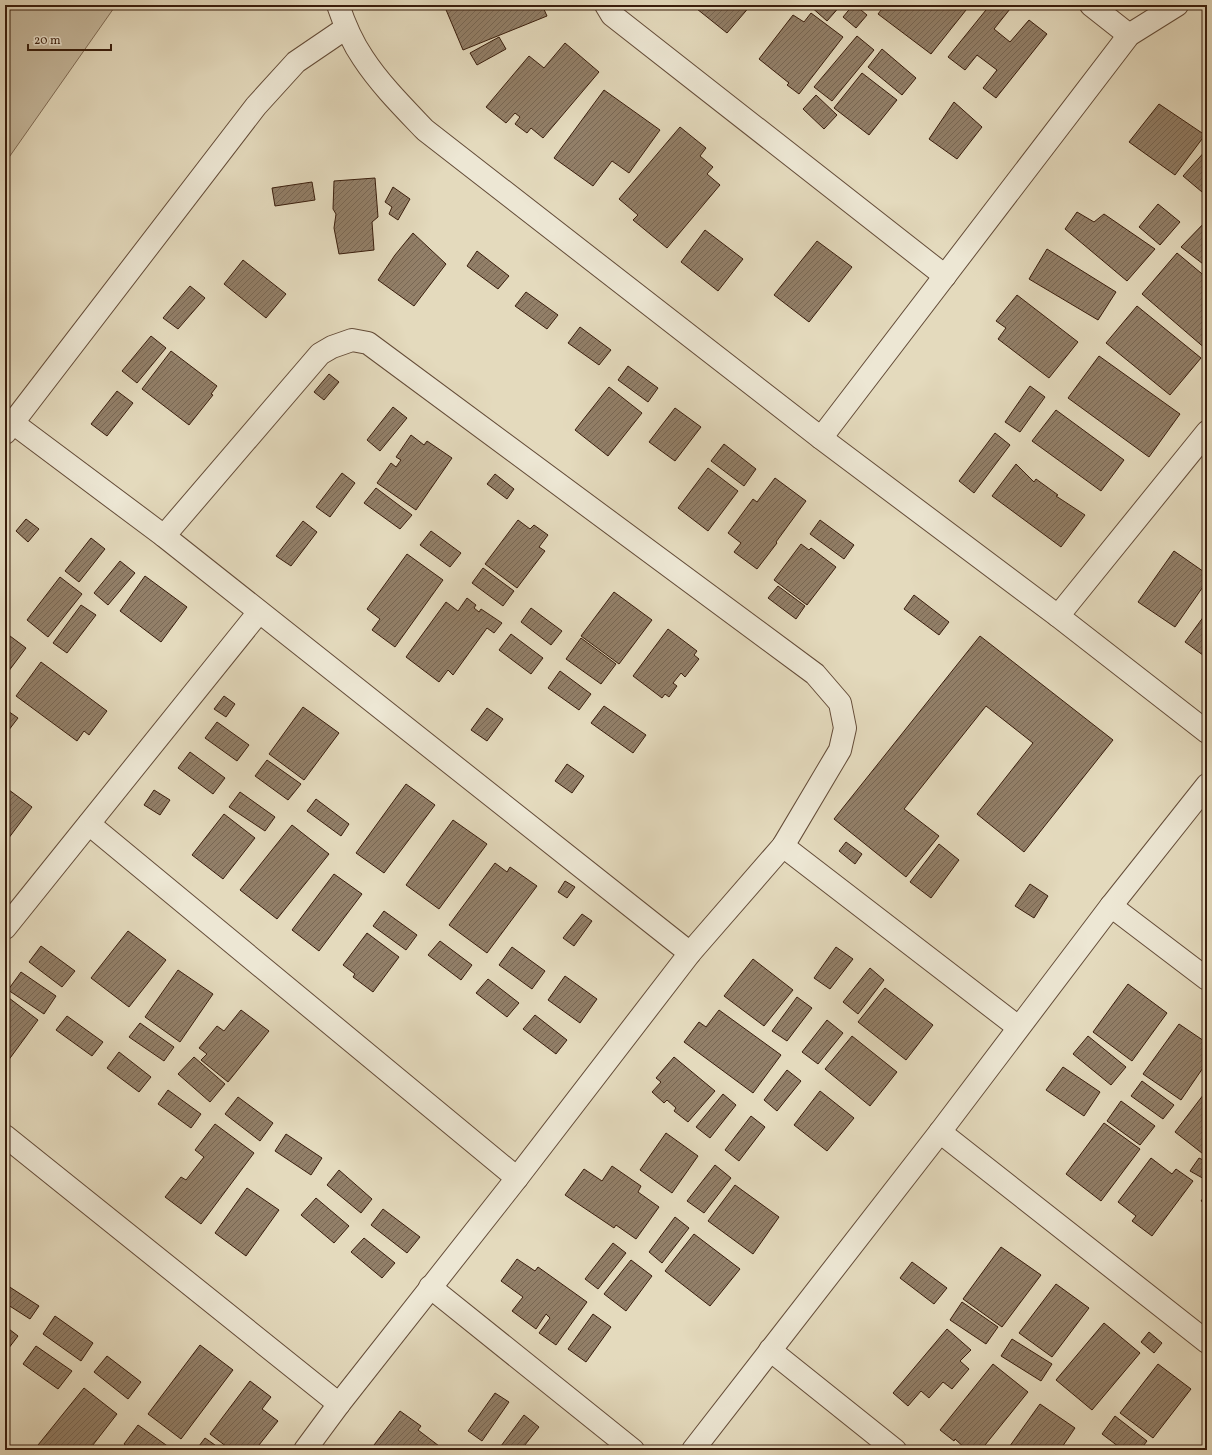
<svg xmlns="http://www.w3.org/2000/svg" width="1212" height="1455" font-family="Vollkorn,serif">
  <style>
    .green { fill: #c7ba9f; stroke: #806c56 }
    .building { fill: url(#building-hatch); stroke: #391d0c }
    .lines { fill: none; stroke-linecap: round; stroke-linejoin: round }
    .minor-casing { stroke: #644c38; stroke-width: 24 }
    .minor { stroke: #ede7d4; stroke-width: 22 }
  </style>
  <defs>
    <pattern id="building-hatch" width="6" height="6" patternUnits="userSpaceOnUse"><rect width="6" height="6" fill="#927f68"/><path d="M-1 1l2-2M0 6l6-6M5 7l2-2" fill="none" stroke="#786754"/></pattern>
  </defs>
  <rect width="100%" height="100%" fill="#e4dabd"/>
  <filter id="stains"><feTurbulence type="fractalNoise" baseFrequency=".005" numOctaves="4"/><feColorMatrix values="0 0 0 0 .2 0 0 0 0 .09 0 0 0 0 .02 0 0 0 .5 -.17"/></filter>
  <radialGradient id="worn" r=".72"><stop offset=".6" stop-color="#630" stop-opacity="0"/><stop offset="1" stop-color="#630" stop-opacity=".3"/></radialGradient>
  <!-- green -->
  <path class="green" d="M5 5H116L5 163Z"/>
  <!-- building -->
  <g class="building">
    <path d="M444 5H542L547 16 463 50Z"/>
    <path d="M692 5H751L727 33Z"/>
    <path d="M809 5H841L827 21Z"/>
    <path d="M853 5H855L867 15 856 28 843 17Z"/>
    <path d="M885 5H970L931 54 878 14Z"/>
    <path d="M990 5H1004L1010 9 994 29 1010 42 1029 20 1047 34 996 98 983 88 997 70 977 55 965 70 948 57Z"/>
    <path d="M811 13 843 37 799 94 787 85 789 83 759 59 793 15 804 22Z"/>
    <path d="M857 36 874 50 832 101 814 87Z"/>
    <path d="M499 37 506 49 477 65 470 53Z"/>
    <path d="M565 43 599 72 543 138 531 128 527 133 515 124 520 117 515 113 506 123 486 107 529 56 544 68Z"/>
    <path d="M882 49 916 78 902 95 868 67Z"/>
    <path d="M862 73 897 100 869 135 834 108Z"/>
    <path d="M604 90 660 130 629 173 612 161 593 186 554 158Z"/>
    <path d="M816 95 837 115 824 129 803 109Z"/>
    <path d="M954 102 982 127 957 159 929 139Z"/>
    <path d="M1159 104 1205 135 1175 175 1129 142Z"/>
    <path d="M680 127 706 148 700 156 713 167 707 174 720 185 667 248 633 220 638 215 619 199Z"/>
    <path d="M1207 149V186L1202 192 1183 176Z"/>
    <path d="M375 178 378 217 372 222 374 250 339 254 334 228 336 214 333 209 334 181Z"/>
    <path d="M312 182 315 200 275 206 272 188Z"/>
    <path d="M393 187 410 199 398 220 389 214 392 207 385 202Z"/>
    <path d="M1158 204 1180 222 1160 245 1139 227Z"/>
    <path d="M1077 212 1094 222 1104 214 1155 249 1127 281 1065 229Z"/>
    <path d="M1207 220V267L1181 247Z"/>
    <path d="M705 230 743 259 718 291 681 262Z"/>
    <path d="M413 233 446 264 414 306 378 280 395 255Z"/>
    <path d="M817 241 852 267 809 322 774 295Z"/>
    <path d="M1047 249 1116 292 1098 320 1029 279Z"/>
    <path d="M477 251 509 276 498 289 467 266Z"/>
    <path d="M1177 253 1207 278V350L1142 294Z"/>
    <path d="M243 260 286 294 266 318 224 284Z"/>
    <path d="M190 286 205 298 178 329 163 318Z"/>
    <path d="M526 292 558 315 547 329 515 306Z"/>
    <path d="M1017 295 1078 342 1049 378 998 339 1006 328 996 321Z"/>
    <path d="M1137 306 1201 358 1170 395 1106 343Z"/>
    <path d="M580 327 611 350 599 365 568 343Z"/>
    <path d="M151 336 166 348 137 383 122 371Z"/>
    <path d="M171 351 217 386 211 394 213 395 189 425 142 389Z"/>
    <path d="M1099 356 1180 414 1149 457 1068 398Z"/>
    <path d="M628 366 658 388 648 402 618 380Z"/>
    <path d="M329 374 339 382 324 400 314 392Z"/>
    <path d="M1030 386 1045 397 1020 432 1005 422Z"/>
    <path d="M609 387 642 413 608 456 575 430Z"/>
    <path d="M117 391 133 403 107 436 91 424Z"/>
    <path d="M393 407 407 418 380 451 367 440Z"/>
    <path d="M675 408 701 427 675 461 649 442Z"/>
    <path d="M1056 410 1124 460 1101 491 1032 441Z"/>
    <path d="M995 433 1010 445 974 493 959 481Z"/>
    <path d="M411 435 424 445 427 441 452 458 416 510 377 483 391 463 396 467 401 460 396 457Z"/>
    <path d="M724 444 756 469 744 486 711 461Z"/>
    <path d="M1016 464 1034 482 1036 479 1058 495 1056 496 1085 515 1061 547 992 496Z"/>
    <path d="M708 468 738 491 708 531 678 508Z"/>
    <path d="M342 473 355 483 330 517 316 507Z"/>
    <path d="M495 474 514 489 507 499 487 484Z"/>
    <path d="M775 478 806 501 776 542 777 543 757 569 734 552 741 543 728 533 753 499 757 502Z"/>
    <path d="M376 488 412 515 400 529 364 503Z"/>
    <path d="M26 519 39 529 28 542 16 531Z"/>
    <path d="M518 520 530 529 534 525 548 535 539 547 545 551 517 588 485 564Z"/>
    <path d="M820 520 854 545 844 559 810 534Z"/>
    <path d="M303 521 317 532 291 566 276 556Z"/>
    <path d="M431 531 461 553 450 567 420 545Z"/>
    <path d="M91 538 105 549 79 582 65 571Z"/>
    <path d="M801 544 809 550 811 548 836 567 807 605 774 580Z"/>
    <path d="M1174 551 1207 574V581L1175 627 1138 602Z"/>
    <path d="M407 554 443 580 395 647 372 630 380 619 367 609Z"/>
    <path d="M120 561 135 573 108 605 94 593Z"/>
    <path d="M483 568 514 591 503 606 472 583Z"/>
    <path d="M145 576 187 607 161 642 120 611Z"/>
    <path d="M60 577 82 594 48 637 27 620Z"/>
    <path d="M778 586 805 606 796 619 768 598Z"/>
    <path d="M614 592 652 620 619 664 581 636Z"/>
    <path d="M914 595 949 622 939 635 904 609Z"/>
    <path d="M467 598 476 605 474 608 479 612 481 609 502 623 494 633 487 628 453 675 448 670 439 682 406 657 446 602 458 611Z"/>
    <path d="M81 605 96 615 67 653 53 643Z"/>
    <path d="M531 608 562 631 551 645 521 622Z"/>
    <path d="M1207 612V658L1185 642Z"/>
    <path d="M668 629 697 651 694 655 699 659 685 677 681 673 673 683 677 686 669 697 665 694 662 698 633 676Z"/>
    <path d="M511 634 543 658 531 674 499 650Z"/>
    <path d="M10 636 26 648 5 676V642Z"/>
    <path d="M980 636 1113 740 1024 852 977 814 1033 743 986 706 904 809 939 836 906 877 834 819Z"/>
    <path d="M581 638 616 664 601 684 566 659Z"/>
    <path d="M41 662 107 711 89 735 84 731 77 741 16 696Z"/>
    <path d="M560 671 591 694 579 710 548 688Z"/>
    <path d="M224 696 235 704 226 717 214 709Z"/>
    <path d="M604 706 646 735 633 753 591 723Z"/>
    <path d="M303 707 339 733 304 780 269 754Z"/>
    <path d="M487 708 503 719 487 741 471 730Z"/>
    <path d="M5 709 18 718 5 735Z"/>
    <path d="M217 722 249 745 237 761 205 738Z"/>
    <path d="M190 752 225 778 213 794 178 768Z"/>
    <path d="M267 760 301 784 288 800 255 776Z"/>
    <path d="M567 764 584 776 572 793 555 781Z"/>
    <path d="M406 784 435 805 384 873 356 853Z"/>
    <path d="M5 787 32 807 5 843Z"/>
    <path d="M154 790 170 800 160 815 144 805Z"/>
    <path d="M240 792 275 817 265 831 229 807Z"/>
    <path d="M316 799 349 824 341 836 307 811Z"/>
    <path d="M224 814 255 838 223 879 192 855Z"/>
    <path d="M453 820 487 844 439 909 406 885Z"/>
    <path d="M292 825 329 854 277 919 240 890Z"/>
    <path d="M846 842 862 854 855 864 839 851Z"/>
    <path d="M939 844 959 860 931 898 910 882Z"/>
    <path d="M495 863 507 872 510 867 537 886 487 953 449 925Z"/>
    <path d="M334 874 362 894 319 951 292 930Z"/>
    <path d="M565 881 575 887 567 898 558 892Z"/>
    <path d="M1030 884 1048 896 1034 918 1015 906Z"/>
    <path d="M384 911 417 935 406 950 373 926Z"/>
    <path d="M582 914 592 921 574 946 563 938Z"/>
    <path d="M128 931 166 960 129 1007 91 978Z"/>
    <path d="M367 933 399 957 373 992 353 977 355 974 343 965Z"/>
    <path d="M440 941 472 965 461 980 428 955Z"/>
    <path d="M41 946 75 971 62 987 29 962Z"/>
    <path d="M512 947 545 971 532 989 499 965Z"/>
    <path d="M836 947 853 959 830 989 814 978Z"/>
    <path d="M753 959 793 990 764 1026 724 996Z"/>
    <path d="M870 968 884 980 858 1014 843 1002Z"/>
    <path d="M178 970 213 994 180 1042 145 1017Z"/>
    <path d="M21 972 56 996 44 1014 8 990Z"/>
    <path d="M565 976 597 999 580 1023 548 1000Z"/>
    <path d="M488 979 519 1003 507 1017 476 993Z"/>
    <path d="M1128 984 1167 1013 1132 1061 1093 1032Z"/>
    <path d="M885 988 933 1025 906 1060 858 1022Z"/>
    <path d="M5 995 38 1020 5 1065Z"/>
    <path d="M797 997 812 1008 787 1041 772 1031Z"/>
    <path d="M241 1010 269 1031 228 1082 201 1060 207 1054 199 1048 217 1026 224 1031Z"/>
    <path d="M719 1010 781 1055 753 1093 684 1042 699 1022 706 1027Z"/>
    <path d="M535 1015 567 1040 556 1054 523 1029Z"/>
    <path d="M67 1016 103 1042 92 1056 56 1030Z"/>
    <path d="M827 1020 843 1033 818 1064 802 1052Z"/>
    <path d="M140 1023 174 1047 164 1061 129 1037Z"/>
    <path d="M1179 1024 1207 1043V1062L1181 1100 1143 1074Z"/>
    <path d="M852 1036 897 1072 870 1106 825 1069Z"/>
    <path d="M1088 1036 1126 1067 1111 1085 1073 1054Z"/>
    <path d="M119 1052 151 1077 139 1092 107 1068Z"/>
    <path d="M194 1057 225 1084 210 1102 178 1074Z"/>
    <path d="M674 1057 715 1091 688 1122 674 1111 676 1108 667 1100 664 1103 652 1092 661 1082 656 1078Z"/>
    <path d="M1063 1067 1100 1092 1084 1116 1046 1090Z"/>
    <path d="M787 1070 801 1081 777 1111 764 1100Z"/>
    <path d="M1142 1081 1174 1105 1163 1119 1131 1096Z"/>
    <path d="M168 1090 201 1114 191 1128 158 1104Z"/>
    <path d="M1207 1090V1157L1175 1132Z"/>
    <path d="M820 1091 854 1118 827 1151 794 1125Z"/>
    <path d="M723 1094 736 1105 710 1138 696 1127Z"/>
    <path d="M238 1097 273 1123 260 1141 225 1114Z"/>
    <path d="M1121 1101 1155 1126 1140 1145 1107 1121Z"/>
    <path d="M751 1116 765 1127 739 1161 725 1150Z"/>
    <path d="M1104 1123 1140 1149 1101 1201 1066 1174Z"/>
    <path d="M215 1124 254 1153 201 1224 165 1197 181 1177 186 1180 204 1157 195 1150Z"/>
    <path d="M666 1133 698 1156 672 1193 640 1170Z"/>
    <path d="M286 1134 322 1158 311 1175 275 1151Z"/>
    <path d="M1151 1158 1172 1174 1176 1169 1193 1181 1152 1236 1132 1221 1136 1216 1118 1202Z"/>
    <path d="M1199 1158 1207 1162 1206 1180 1190 1171Z"/>
    <path d="M715 1165 731 1178 704 1213 687 1201Z"/>
    <path d="M612 1166 641 1186 638 1192 659 1207 636 1239 616 1225 614 1228 565 1195 584 1169 602 1181Z"/>
    <path d="M339 1170 372 1199 361 1213 327 1185Z"/>
    <path d="M735 1185 779 1217 753 1254 708 1221Z"/>
    <path d="M247 1188 279 1210 246 1256 215 1233Z"/>
    <path d="M1207 1193V1204L1201 1201Z"/>
    <path d="M316 1198 349 1226 334 1243 301 1215Z"/>
    <path d="M383 1209 420 1237 407 1253 371 1225Z"/>
    <path d="M675 1217 689 1228 662 1263 649 1252Z"/>
    <path d="M694 1234 740 1269 710 1306 665 1271Z"/>
    <path d="M364 1238 395 1263 382 1278 351 1252Z"/>
    <path d="M613 1243 626 1253 598 1289 585 1279Z"/>
    <path d="M1001 1247 1041 1275 1002 1327 963 1299Z"/>
    <path d="M517 1259 535 1271 538 1267 587 1302 556 1345 539 1333 550 1318 546 1314 536 1329 512 1311 523 1297 501 1281Z"/>
    <path d="M631 1260 652 1276 626 1311 604 1294Z"/>
    <path d="M912 1262 947 1288 934 1304 900 1278Z"/>
    <path d="M5 1284 39 1306 30 1319 5 1303Z"/>
    <path d="M1056 1284 1089 1308 1052 1357 1019 1333Z"/>
    <path d="M962 1302 998 1327 986 1344 950 1320Z"/>
    <path d="M593 1314 611 1327 586 1362 568 1349Z"/>
    <path d="M55 1316 93 1343 81 1361 43 1334Z"/>
    <path d="M1104 1323 1140 1353 1092 1410 1056 1380Z"/>
    <path d="M5 1326 18 1336 5 1353Z"/>
    <path d="M947 1329 971 1350 960 1361 969 1369 952 1389 943 1382 929 1398 921 1391 908 1406 893 1393Z"/>
    <path d="M1149 1332 1162 1343 1154 1353 1141 1342Z"/>
    <path d="M1012 1339 1052 1364 1041 1381 1001 1356Z"/>
    <path d="M200 1345 233 1370 181 1439 148 1414Z"/>
    <path d="M36 1346 72 1371 58 1389 23 1364Z"/>
    <path d="M107 1356 141 1382 128 1399 94 1372Z"/>
    <path d="M993 1364 1028 1392 981 1450H967L955 1439 954 1441 940 1430Z"/>
    <path d="M1158 1364 1191 1389 1153 1438 1120 1413Z"/>
    <path d="M250 1381 271 1397 262 1409 278 1421 255 1450H231L210 1434Z"/>
    <path d="M84 1388 117 1414 89 1450H34Z"/>
    <path d="M495 1393 509 1402 482 1441 468 1431Z"/>
    <path d="M1040 1404 1075 1428 1060 1450H1007Z"/>
    <path d="M400 1411 421 1426 418 1430 443 1449 442 1450H380L374 1445Z"/>
    <path d="M524 1415 539 1427 521 1450H498Z"/>
    <path d="M1115 1416 1147 1441 1140 1450H1123L1102 1434Z"/>
    <path d="M138 1425 173 1450H132L124 1444Z"/>
    <path d="M205 1438 222 1450H196Z"/>
  </g>
  <g class="lines">
    <defs>
      <g id="minor">
        <path d="M338 5C344 23 352 42 363 58 380 84 403 107 425 130L821 438 1058 616 1207 732"/>
        <path d="M606 5 612 15 945 276"/>
        <path d="M1091 5 1129 35"/>
        <path d="M13 423 164 536 690 953"/>
        <path d="M5 433 256 106 296 62 346 28"/>
        <path d="M821 438 1129 35 1177 5"/>
        <path d="M164 536 320 354 332 347 352 340 368 343 815 674 840 703 845 728 840 750 783 846 690 953 517 1178 339 1404 305 1450"/>
        <path d="M1058 616 1207 432"/>
        <path d="M89 824 517 1178"/>
        <path d="M783 846 1018 1027"/>
        <path d="M1111 906 1207 979"/>
        <path d="M5 928 259 612"/>
        <path d="M940 1132 1207 1342"/>
        <path d="M5 1136 339 1404"/>
        <path d="M430 1287 633 1450"/>
        <path d="M770 1350 895 1450"/>
        <path d="M693 1450 940 1132 1111 906 1207 785"/>
      </g>
    </defs>
    <!-- minor casing -->
    <use href="#minor" class="minor-casing"/>
    <!-- minor -->
    <use href="#minor" class="minor"/>
  </g>
  <!-- margin -->
  <rect width="1212" height="1455" fill="none" stroke="#e4dabd" stroke-width="20"/>
  <rect x="6" y="6" width="1200" height="1443" fill="none" stroke="#391d0c" stroke-width="2"/>
  <rect x="10" y="10" width="1192" height="1435" fill="none" stroke="#391d0c"/>
  <!-- scale -->
  <path d="M28 44v6h83v-6" fill="none" stroke="#391d0c" stroke-width="2"/>
  <text x="34" y="44" font-size="12" fill="#391d0c" stroke="#ede7d4" stroke-width="3" paint-order="stroke">20 m</text>
  <rect width="100%" height="100%" filter="url(#stains)"/>
  <rect width="100%" height="100%" fill="url(#worn)"/>
</svg>
